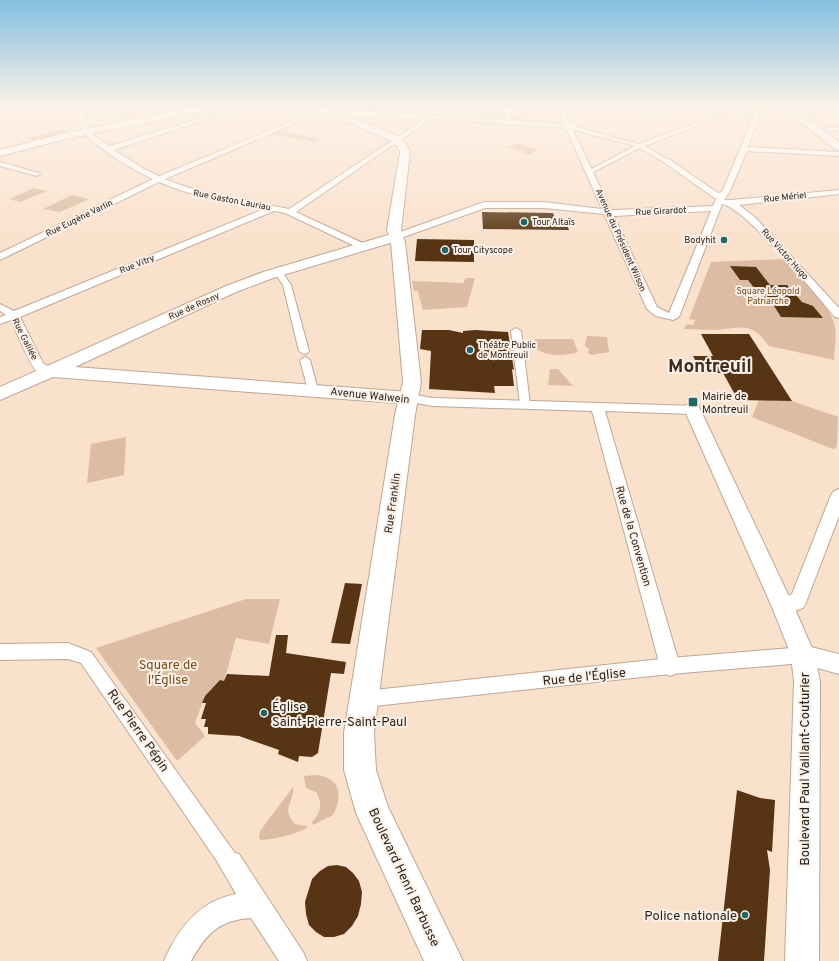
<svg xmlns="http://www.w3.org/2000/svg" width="839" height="961" font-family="Overpass,sans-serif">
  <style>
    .green { fill: #dcbda3 }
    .building { fill: #573514 }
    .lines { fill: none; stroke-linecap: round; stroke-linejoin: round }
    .pedestrian-casing { stroke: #bfa794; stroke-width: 2 }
    .minor-casing { stroke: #bfa794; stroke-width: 2 }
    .tertiary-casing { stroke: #bfa794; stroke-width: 2 }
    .secondary-casing { stroke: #bfa794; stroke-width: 2 }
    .primary-casing { stroke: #bfa794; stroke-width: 2 }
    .pedestrian { fill: #fff; fill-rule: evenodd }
    .minor { fill: #fff; fill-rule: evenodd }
    .tertiary { fill: #fff; fill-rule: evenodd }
    .secondary { fill: #fff; fill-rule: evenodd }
    .primary { fill: #fff; fill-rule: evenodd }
    .poi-dot { fill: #1b686a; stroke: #fbf1e9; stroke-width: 1.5 }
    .labels { text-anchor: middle; stroke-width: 4; stroke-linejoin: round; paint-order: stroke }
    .far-street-label { font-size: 9px; fill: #271e17; stroke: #fbf1e9 }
    .far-poi-label { font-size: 9px; fill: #271e17; stroke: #fbf1e9; text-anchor: start }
    .far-park-label { font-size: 9px; fill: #7d4910; stroke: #fbf1e9 }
    .street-label { font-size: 11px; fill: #271e17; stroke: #fbf1e9 }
    .poi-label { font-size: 11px; fill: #271e17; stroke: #fbf1e9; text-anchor: start }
    .near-park-label { font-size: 13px; fill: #7d4910; stroke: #fbf1e9 }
    .near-street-label { font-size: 13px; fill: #271e17; stroke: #fbf1e9 }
    .near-poi-label { font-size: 13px; fill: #271e17; stroke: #fbf1e9; text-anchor: start }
    .town-label { font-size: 19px; font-weight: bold; fill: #3f2c1b; stroke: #fbf1e9 }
  </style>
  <rect width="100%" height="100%" fill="#fae1cc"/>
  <!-- green -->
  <g class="green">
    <path d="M62 129 71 133 35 142 27 138Z"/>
    <path d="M280 131 320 139 315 142 271 134Z"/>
    <path d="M517 143 539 150 528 154 507 147Z"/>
    <path d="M34 188 47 191 20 202 9 199Z"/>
    <path d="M72 195 90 199 60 212 43 209Z"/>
    <path d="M784 259C797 273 833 308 835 327 837 338 834 350 834 360L769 346C751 321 742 328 716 330 705 330 694 329 684 329L687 324 693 325 695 320 689 319 711 262Z"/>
    <path d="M465 278H475L467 307 423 310 418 291H414L412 281 464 283Z"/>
    <path d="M587 336 607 337 609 352 592 355 587 352 590 350 585 346Z"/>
    <path d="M534 339H573L578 352C562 357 543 357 530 344L537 342Z"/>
    <path d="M550 369H558L573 386 548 385Z"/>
    <path d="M759 400 792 401 838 417 837 447 833 449 752 417Z"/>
    <path d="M126 437 124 475 87 483 91 444Z"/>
    <path d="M246 599H280L269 644 236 638 224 681H220L205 696 195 723 205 736 177 761 96 648Z"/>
    <path d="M317 775C341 778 343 797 333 815L313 825 312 822C321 813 323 803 316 792L306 788 304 776Z"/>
    <path d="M293 787C295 802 280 808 295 824L307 826V828C292 835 278 839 261 840L259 838 260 831Z"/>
  </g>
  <!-- building -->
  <g class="building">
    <path d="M482 212 553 213 555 218H565L569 230 483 229Z"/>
    <path d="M417 239 474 240V262L415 261Z"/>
    <path d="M730 266 756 267 770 285H787L802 302 813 306 823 318 781 317 769 298 759 294 748 280H740Z"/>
    <path d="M422 330H449L463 333V331L475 330 508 332 514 370 512 369 514 386H494L495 393 429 389 431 351 420 349Z"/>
    <path d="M701 334H749L792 401 738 400 723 373H702L693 356H713Z"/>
    <path d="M345 583 362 584 350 644 331 643Z"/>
    <path d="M276 635H288L286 653 346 662 344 674 331 673 318 753 312 757 299 756 298 762 278 754 279 750 239 736 208 734V727H204L206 719H201L206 703H202L205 696 220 680 224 681 227 674 269 676Z"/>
    <path d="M737 790 760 798 775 800 772 852 767 850 770 870 764 961H718Z"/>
    <path d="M337 865 346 867 353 873 359 881 362 892 361 904 358 916 352 926 344 934 334 937H324L316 932 309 925 306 914 305 902 312 879 320 871 328 866Z"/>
  </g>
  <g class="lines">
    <defs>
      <g id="pedestrian">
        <path d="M737 108H743L645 146 668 160V162H664L640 148 591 173 586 172 635 146 614 140V138L639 144Z"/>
        <path d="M770 108H775L801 123 796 124Z"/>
        <path d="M839 127V131L822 129Z"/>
        <path d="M0 162 39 173 40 174 37 176 0 166Z"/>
        <path d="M275 270H281L291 285 309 351 307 353 304 354 299 351 283 285 274 272Z"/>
        <path d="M516 328 521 331 530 404 525 408 520 404 511 331Z"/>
        <path d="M305 357 310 360 318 390 313 393 308 390 300 360Z"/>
        <path d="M68 643 91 652 237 856 240 863 237 870 230 873 223 870 81 663 68 659 0 660V644Z"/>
        <path d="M803 647 808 650 811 655 808 660 803 663 670 674 365 707 359 705 357 699 359 693 365 691 670 658Z"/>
      </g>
      <g id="minor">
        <path d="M74 108H80L85 120 131 108H140L87 124C91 135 100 140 110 146L232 108H240L114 150 144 169 159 176 324 108H331L165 179C205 196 248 200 289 209L387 144 394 141 395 139 423 119 335 115 332 113 333 112 342 110 505 120 503 108H509L512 120 564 124 557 108H563L571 125 619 139 616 141 573 130 611 210H614L713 206 716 199 662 161 669 159 718 193 722 192 748 130 754 108H760L758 120 748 147 837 152H839V156L747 151 729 193 724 200H731L839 190V194L739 205 756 218 839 308V318L835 317C815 294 747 209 722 204L679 317 673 320 656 316 647 309 604 214 544 208H485L398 239H392V235L484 202H544L602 209 566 128 430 119 401 140V143L391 146 296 212 367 245V249H361L285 213 274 211 20 317 43 363 55 371 53 374C49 375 42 375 38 372 30 367 16 330 11 320L0 324V317L6 315 0 311V304L14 311 264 209C228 202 193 197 159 182L0 260V253L153 179C137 172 92 146 83 131 79 125 77 115 74 108ZM711 211 669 313 657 307 614 216Z"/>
        <path d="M651 108H657L673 121 668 122Z"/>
        <path d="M409 394 433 398 697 406 699 409 697 412 692 414 605 411 680 666 677 673 670 676 663 673 660 666 592 411 433 406 404 401 402 398 404 395Z"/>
        <path d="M839 489V516L805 605 803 608 783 615 777 613 774 607 777 601 792 594 831 495 834 491Z"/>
        <path d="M803 645 839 654V674L796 662 793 655 796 648Z"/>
        <path d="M230 851 239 854 303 952 307 961H279L251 918C219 920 206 934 191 961H164C178 928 199 901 236 894L218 863 221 854Z"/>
      </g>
      <path id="tertiary" d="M692 403 698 405 700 409 794 607 815 655 820 682 819 961H785L794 682 791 655 772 607 684 409 686 405Z"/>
      <g id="secondary">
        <path d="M192 108H208L204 111 70 138 0 156V150L69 132Z"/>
        <path d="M784 108H793L839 142V150L835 149Z"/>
        <path d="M395 233 400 234 402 237 400 240 273 278 236 292 75 367 409 392 416 393 419 398 416 403 409 404 53 377 0 400V387L226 286 263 272Z"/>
      </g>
      <path id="primary" d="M317 108H328L398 136 406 143 410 152 401 230 405 242 421 382 415 415 374 733 376 770 388 807 463 961H424L356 813 344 770V733L395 415 403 382 391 242 387 230 400 152 397 146 390 140 318 110Z"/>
    </defs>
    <!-- pedestrian casing -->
    <use href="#pedestrian" class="pedestrian-casing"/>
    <!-- minor casing -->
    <use href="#minor" class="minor-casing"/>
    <!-- tertiary casing -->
    <use href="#tertiary" class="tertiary-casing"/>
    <!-- secondary casing -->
    <use href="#secondary" class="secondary-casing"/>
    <!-- primary casing -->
    <use href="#primary" class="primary-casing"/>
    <!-- pedestrian -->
    <use href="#pedestrian" class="pedestrian"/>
    <!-- minor -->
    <use href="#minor" class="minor"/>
    <!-- tertiary -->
    <use href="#tertiary" class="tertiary"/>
    <!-- secondary -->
    <use href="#secondary" class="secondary"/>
    <!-- primary -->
    <use href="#primary" class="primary"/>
  </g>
  <!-- sky -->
  <linearGradient id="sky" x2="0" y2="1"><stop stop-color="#85c0e0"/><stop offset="0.45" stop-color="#fdf2e8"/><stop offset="1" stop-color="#fdf2e8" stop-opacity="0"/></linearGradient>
  <rect width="839" height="242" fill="url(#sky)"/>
  <!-- markers -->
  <g class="poi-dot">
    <circle cx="524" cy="222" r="4"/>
    <circle cx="724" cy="240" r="4"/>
    <circle cx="445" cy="250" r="4"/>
    <circle cx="470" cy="350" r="4"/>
    <rect x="688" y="397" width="10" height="10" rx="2"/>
    <circle cx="264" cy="713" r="4"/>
    <circle cx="745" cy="915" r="4"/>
  </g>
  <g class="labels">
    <!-- far-street labels -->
    <g class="far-street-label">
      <text transform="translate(785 197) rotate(-6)" y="3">Rue Mériel</text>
      <text transform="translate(232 200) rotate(11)" y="3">Rue Gaston Lauriau</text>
      <text transform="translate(661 211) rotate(-3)" y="3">Rue Girardot</text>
      <text transform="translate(79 218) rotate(-26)" y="3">Rue Eugène Varlin</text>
      <text transform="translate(621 240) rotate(66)" y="3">Avenue du Président Wilson</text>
      <text transform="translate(785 254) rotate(48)" y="3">Rue Victor Hugo</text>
      <text transform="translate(137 264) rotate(-22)" y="3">Rue Vitry</text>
      <text transform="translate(194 306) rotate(-24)" y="3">Rue de Rosny</text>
      <text transform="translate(25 339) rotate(63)" y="3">Rue Galilée</text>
    </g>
    <!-- far-poi labels -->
    <g class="far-poi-label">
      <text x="532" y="225">Tour Altaïs</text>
      <text x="716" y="243" text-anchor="end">Bodyhit</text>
      <text x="453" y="253">Tour Cityscope</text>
      <text x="478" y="348">Théâtre Public<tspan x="478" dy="10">de Montreuil</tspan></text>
    </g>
    <!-- far-park labels -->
    <g class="far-park-label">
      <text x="768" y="294">Square Léopold<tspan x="768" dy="10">Patriarche</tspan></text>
    </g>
    <!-- street labels -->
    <g class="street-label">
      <text transform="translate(370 395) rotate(6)" y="4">Avenue Walwein</text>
      <text transform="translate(392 503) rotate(-82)" y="4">Rue Franklin</text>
      <text transform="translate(634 536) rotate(74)" y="4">Rue de la Convention</text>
    </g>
    <!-- poi labels -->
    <g class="poi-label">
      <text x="702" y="400">Mairie de<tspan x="702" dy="13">Montreuil</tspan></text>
    </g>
    <!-- near-park labels -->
    <g class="near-park-label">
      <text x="168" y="669">Square de<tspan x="168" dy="15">l'Église</tspan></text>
    </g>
    <!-- near-street labels -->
    <g class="near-street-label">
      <text transform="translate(584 676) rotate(-6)" y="5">Rue de l'Église</text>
      <text transform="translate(139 730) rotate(55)" y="5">Rue Pierre Pépin</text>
      <text transform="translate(804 769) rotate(-90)" y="5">Boulevard Paul Vaillant-Couturier</text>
      <text transform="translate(405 877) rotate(65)" y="5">Boulevard Henri Barbusse</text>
    </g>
    <!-- near-poi labels -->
    <g class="near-poi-label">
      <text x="272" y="711">Église<tspan x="272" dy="15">Saint-Pierre-Saint-Paul</tspan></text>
      <text x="737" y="920" text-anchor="end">Police nationale</text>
    </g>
    <!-- town labels -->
    <g class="town-label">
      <text x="710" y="372">Montreuil</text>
    </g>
  </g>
</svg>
